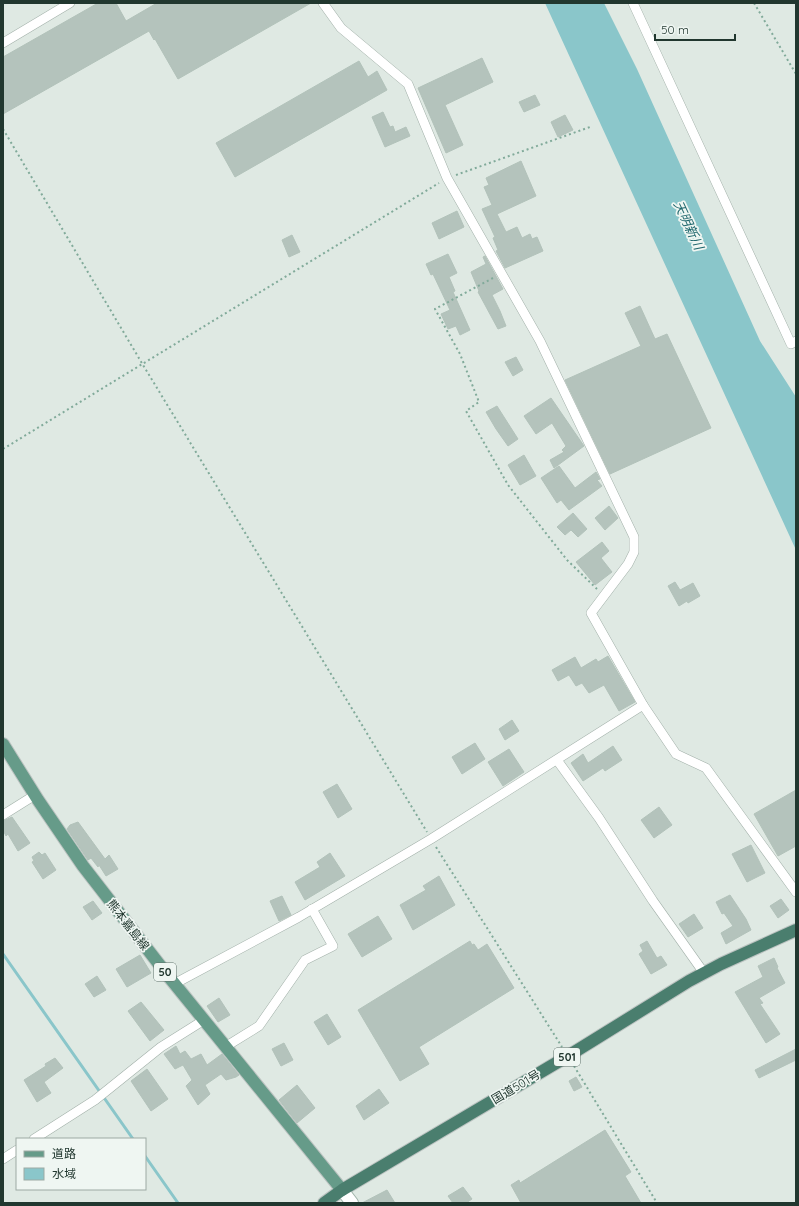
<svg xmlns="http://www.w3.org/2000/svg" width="799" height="1206" font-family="Quicksand,'Noto Sans JP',sans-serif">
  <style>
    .water { fill: #8ac6ca }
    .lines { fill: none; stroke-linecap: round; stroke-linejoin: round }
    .stream { stroke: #8ac6ca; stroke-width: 3 }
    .building { fill: #b4c3bc; stroke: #b2c2ba }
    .minor-casing { stroke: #a2b0a9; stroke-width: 10 }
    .secondary-casing { stroke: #9fb4aa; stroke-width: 14 }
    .primary-casing { stroke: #bcc3c1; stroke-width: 14 }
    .trunk-casing { stroke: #bcc3c1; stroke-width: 14 }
    .path { stroke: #81aa9a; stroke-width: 2; stroke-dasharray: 2 3; stroke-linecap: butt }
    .minor { stroke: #fff; stroke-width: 9 }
    .secondary { stroke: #fff; stroke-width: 12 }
    .primary { stroke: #669b89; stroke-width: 12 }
    .trunk { stroke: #4a7e6e; stroke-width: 12 }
    .labels { text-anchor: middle; stroke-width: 3.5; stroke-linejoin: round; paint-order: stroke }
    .shield { fill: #eff6f2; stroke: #5f706a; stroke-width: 1 }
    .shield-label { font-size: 11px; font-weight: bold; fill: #21372f }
    .street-label { font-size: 12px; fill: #21372f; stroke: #eff6f2 }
    .water-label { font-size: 13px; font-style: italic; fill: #21686e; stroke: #eff6f2 }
  </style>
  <rect width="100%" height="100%" fill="#dfe9e3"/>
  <!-- water -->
  <path class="water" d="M545 3H604L637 69 760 341 796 397V550Z"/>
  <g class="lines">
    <!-- stream -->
    <g class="stream">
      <path d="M3 954 133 1139"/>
      <path d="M145 1156 178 1203"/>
    </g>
  </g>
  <!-- building -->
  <g class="building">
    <path d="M98 3H116L126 21 157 3H311L178 79 155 39 154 40 149 31 3 114V57Z"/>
    <path d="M482 58 493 82 445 105 463 145 446 153 418 88Z"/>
    <path d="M359 61 368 77 377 71 387 90 235 177 216 143Z"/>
    <path d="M535 95 540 105 524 112 519 102Z"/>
    <path d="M383 112 390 127 393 126 395 132 406 127 410 136 385 147 372 117Z"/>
    <path d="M565 115 573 130 558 137 551 122Z"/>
    <path d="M521 161 536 196 497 214 506 232 517 227 522 238 530 234 532 239 537 237 543 251 505 268 496 251 498 250 493 238 495 237 482 209 492 205 484 187 489 185 486 178Z"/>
    <path d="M457 211 464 227 439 239 432 223Z"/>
    <path d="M292 235 300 252 289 257 282 240Z"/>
    <path d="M448 254 457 273 449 277 455 291 453 292 470 330 460 335 456 326 448 329 441 314 450 310 433 274 431 275 426 264Z"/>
    <path d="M485 256 503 289 492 295 500 311 506 326 498 329 478 292 479 291 471 272 486 264 483 257Z"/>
    <path d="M640 306 655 339 667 334 711 428 610 474 565 380 641 346 625 313Z"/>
    <path d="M516 357 523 370 513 376 505 362Z"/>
    <path d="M551 398 584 446 554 468 550 460 564 452 562 450 566 446 552 423 536 434 524 416Z"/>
    <path d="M497 406 518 439 508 446 496 429 486 412Z"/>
    <path d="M524 455 536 476 520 485 508 465Z"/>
    <path d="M559 466 575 488 596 472 600 479 597 480 602 486 569 510 561 500 557 503 541 478Z"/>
    <path d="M609 506 618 518 605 530 595 518Z"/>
    <path d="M573 513 587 529 578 537 571 530 565 535 557 527Z"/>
    <path d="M602 542 609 551 601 558 612 572 595 585 576 562Z"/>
    <path d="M675 582 680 590 693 583 700 596 688 603 687 601 679 606 668 586Z"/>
    <path d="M608 656 635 702 619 711 604 685 589 693 582 683 576 686 569 675 558 681 552 670 575 657 581 668 596 659 598 662Z"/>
    <path d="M512 720 519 731 505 740 499 729Z"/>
    <path d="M475 743 485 759 462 774 452 757Z"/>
    <path d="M613 746 622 760 605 771 603 768 583 781 571 763 583 754 588 763Z"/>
    <path d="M509 749 524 772 503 786 488 762Z"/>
    <path d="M337 784 352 809 338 818 323 792Z"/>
    <path d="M796 790V846L778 856 754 814Z"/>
    <path d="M659 807 672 825 654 838 641 820Z"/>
    <path d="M12 817 30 843 18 851 8 834 6 836 3 830V821Z"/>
    <path d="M78 822 105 859 109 855 118 869 106 876 99 865 98 867 91 858 88 860 67 829 70 825Z"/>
    <path d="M751 845 765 873 747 882 732 854Z"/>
    <path d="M39 852 42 855 45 853 56 870 43 879 32 862 34 861 32 857Z"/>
    <path d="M330 853 345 876 305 900 295 882 320 867 317 862Z"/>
    <path d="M439 876 455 905 413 930 400 905 426 890 423 886Z"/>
    <path d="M730 895 746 919 751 930 726 944 721 933 733 926 724 913 722 914 716 902Z"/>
    <path d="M282 896 291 915 279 921 270 901Z"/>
    <path d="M781 899 789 910 778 918 770 906Z"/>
    <path d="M93 901 102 913 92 920 83 907Z"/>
    <path d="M694 914 703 928 688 937 679 924Z"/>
    <path d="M378 916 392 939 362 957 348 934Z"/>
    <path d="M470 941 472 945 474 944 478 950 487 944 514 988 419 1047 429 1064 400 1081 358 1010Z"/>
    <path d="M647 941 657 958 661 956 667 965 651 974 639 954 643 951 640 945Z"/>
    <path d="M140 955 151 973 127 987 116 969Z"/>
    <path d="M774 958 778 967 777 968 785 983 759 998 763 1003 760 1004 780 1034 766 1043 735 992 763 977 758 966Z"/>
    <path d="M97 976 106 990 94 997 85 984Z"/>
    <path d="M219 998 230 1015 218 1022 207 1006Z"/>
    <path d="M141 1002 164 1030 150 1041 128 1011Z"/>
    <path d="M327 1014 341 1037 328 1045 314 1022Z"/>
    <path d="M284 1043 293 1060 281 1066 272 1049Z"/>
    <path d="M176 1046 180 1054 185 1051 191 1059 201 1054 207 1065 222 1054 239 1075 236 1077 226 1080 221 1074 205 1085 210 1094 198 1105 186 1086 192 1080 183 1065 175 1069 164 1054Z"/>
    <path d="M796 1049V1060L759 1078 755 1070Z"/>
    <path d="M55 1058 63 1068 44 1082 51 1093 37 1102 24 1080 46 1066 45 1064Z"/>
    <path d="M147 1069 168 1099 151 1111 131 1081Z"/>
    <path d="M576 1077 582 1087 574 1091 569 1081Z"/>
    <path d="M297 1085 315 1108 297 1123 279 1100Z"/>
    <path d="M379 1089 389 1103 364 1120 356 1106Z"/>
    <path d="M605 1130 631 1172 625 1176 641 1203H521L511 1185 519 1180 520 1183Z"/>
    <path d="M463 1187 472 1199 466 1203H453L448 1196Z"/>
    <path d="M387 1190 395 1203H362Z"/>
  </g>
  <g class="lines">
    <defs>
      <g id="minor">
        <path d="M323 3 341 28 408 84 447 178 540 341 634 537V552L628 564 591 613 643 705 676 754 706 768 796 892"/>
        <path d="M633 3 791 344 796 341"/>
        <path d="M3 43 70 3"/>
        <path d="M557 760 599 818 653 901 704 973"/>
        <path d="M3 815 35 795"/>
        <path d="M174 984 299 917 431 839 643 705"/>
        <path d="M225 1047 259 1026 305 960 333 946 312 909"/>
        <path d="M34 1139 95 1100 161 1047 204 1020"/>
        <path d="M3 1159 17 1150"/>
      </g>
      <path id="secondary" d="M342 1190 352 1203"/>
      <path id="primary" d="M3 744 38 800 83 866 169 977 342 1190"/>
      <path id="trunk" d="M324 1203 342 1190 568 1056 689 981 721 964 796 930"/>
    </defs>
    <!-- minor casing -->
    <use href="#minor" class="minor-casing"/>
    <!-- secondary casing -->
    <use href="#secondary" class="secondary-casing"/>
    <!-- primary casing -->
    <use href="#primary" class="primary-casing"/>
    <!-- trunk casing -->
    <use href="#trunk" class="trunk-casing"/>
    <!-- path -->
    <g class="path">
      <path d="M754 3 796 74"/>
      <path d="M3 129 143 365 427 832"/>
      <path d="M456 175 590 127"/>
      <path d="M493 278 435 309 460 354 479 402 466 411 508 485 567 560 597 589"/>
      <path d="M3 449 439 183"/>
      <path d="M436 847 562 1047"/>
      <path d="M574 1066 657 1203"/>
    </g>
    <!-- minor -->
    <use href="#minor" class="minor"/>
    <!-- secondary -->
    <use href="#secondary" class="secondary"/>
    <!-- primary -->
    <use href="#primary" class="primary"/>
    <!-- trunk -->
    <use href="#trunk" class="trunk"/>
  </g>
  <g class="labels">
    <!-- shield labels -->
    <g class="shield">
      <rect x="154" y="963" width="22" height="18" rx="3"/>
      <rect x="554" y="1048" width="26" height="18" rx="3"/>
    </g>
    <g class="shield-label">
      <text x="165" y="976">50</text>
      <text x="567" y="1061">501</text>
    </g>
    <!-- street labels -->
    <g class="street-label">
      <text transform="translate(128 925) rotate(52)" y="4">熊本嘉島線</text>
      <text transform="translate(516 1087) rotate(-31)" y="4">国道501号</text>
    </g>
    <!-- water labels -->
    <g class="water-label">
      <text transform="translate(689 225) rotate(65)" y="5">天明新川</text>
    </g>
  </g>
  <!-- border -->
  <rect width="799" height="1206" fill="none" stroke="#21372f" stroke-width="8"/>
  <!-- legend -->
  <rect x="16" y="1138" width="130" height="52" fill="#eff6f2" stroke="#9daaa4"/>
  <rect x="24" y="1151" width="20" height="6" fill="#669b89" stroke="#9daaa4"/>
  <text x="52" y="1158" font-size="12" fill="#21372f">道路</text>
  <rect x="24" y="1168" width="20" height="12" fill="#8ac6ca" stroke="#9daaa4"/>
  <text x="52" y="1178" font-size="12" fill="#21372f">水域</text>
  <!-- scale -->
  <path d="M655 34v6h80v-6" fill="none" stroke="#21372f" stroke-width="2"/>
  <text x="661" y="34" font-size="12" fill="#21372f" stroke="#eff6f2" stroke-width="3" paint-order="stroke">50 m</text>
</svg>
